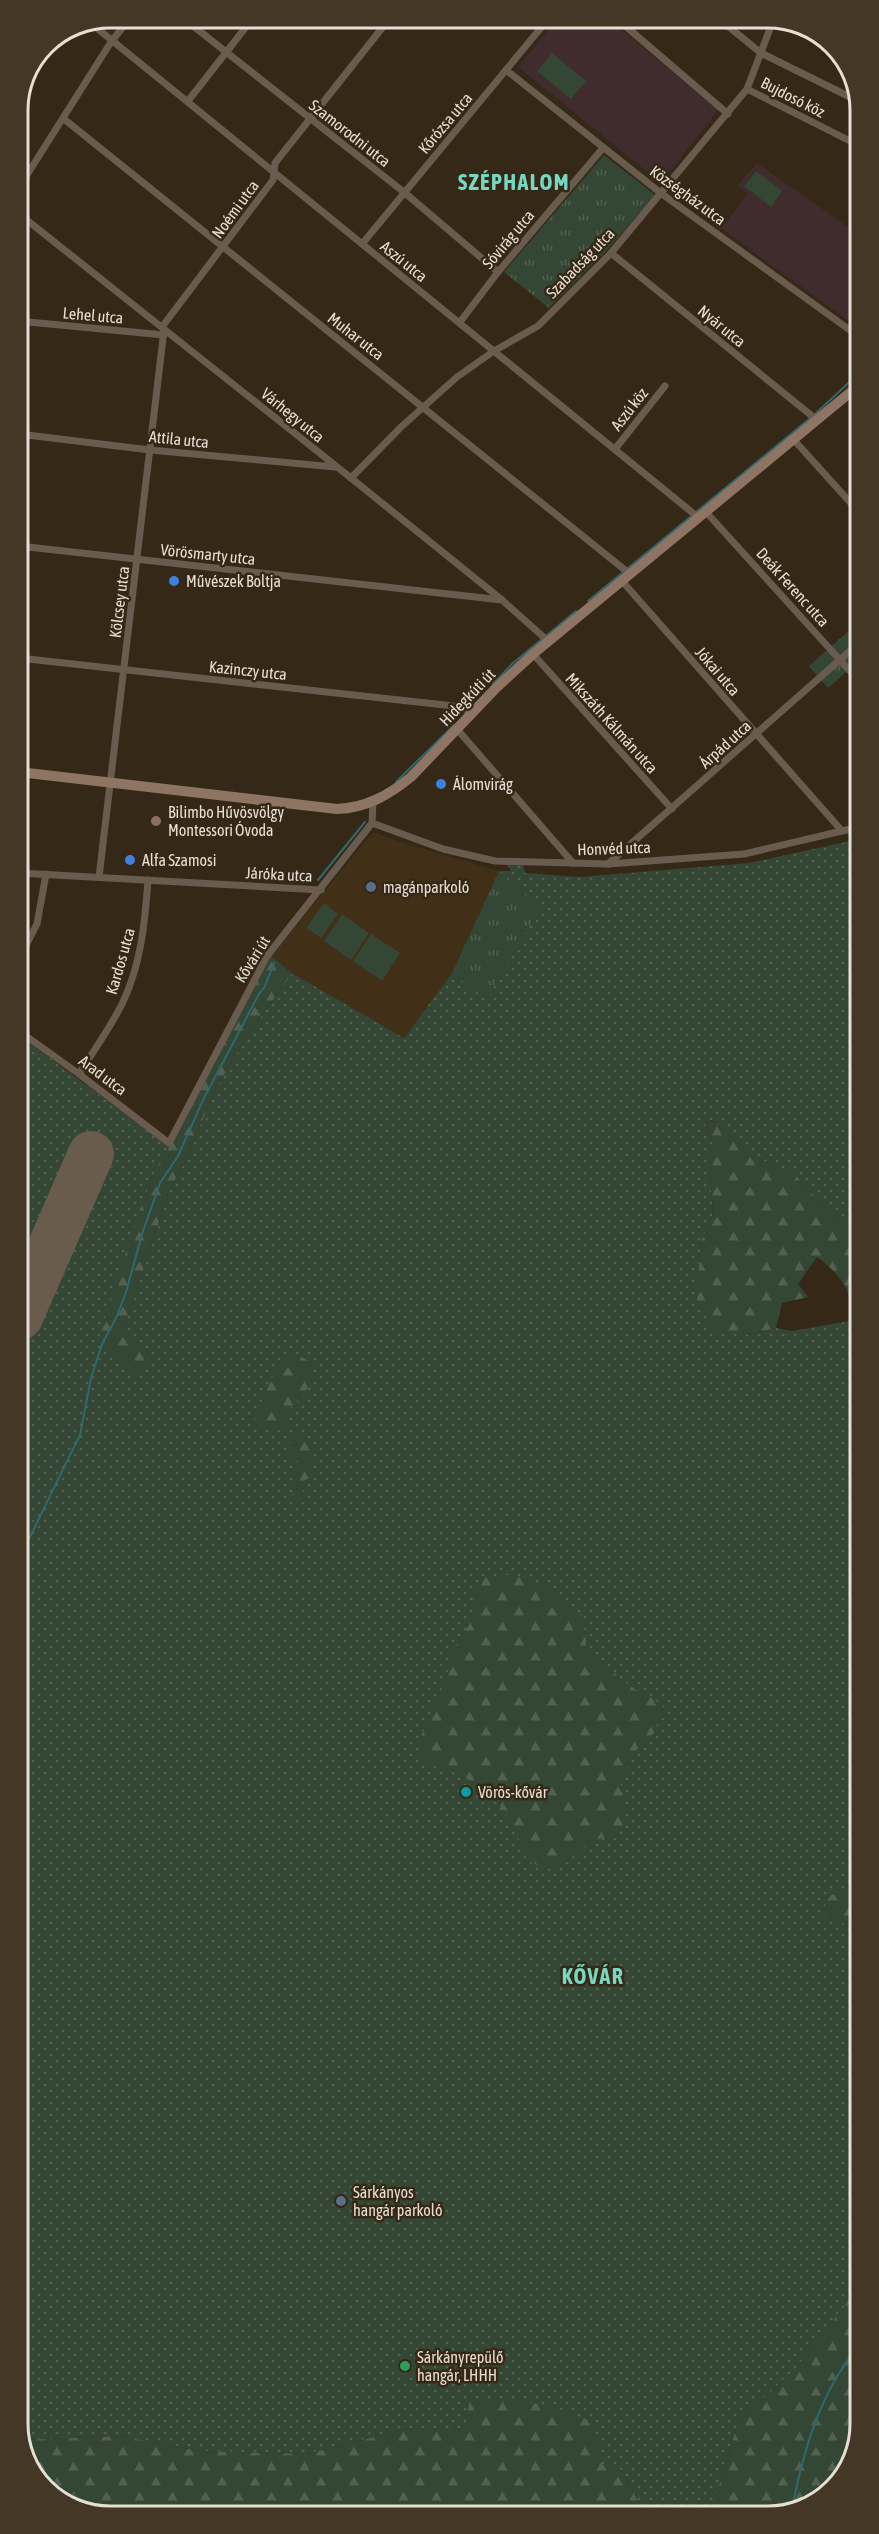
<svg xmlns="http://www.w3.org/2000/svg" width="879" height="2534" font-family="'Asap Condensed',sans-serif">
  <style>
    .built { fill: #412f17 }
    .education { fill: #402c2d }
    .grass { fill: url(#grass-dots) }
    .forest { fill: url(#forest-firs) }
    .park { fill: url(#park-tufts) }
    .garden { fill: #344634 }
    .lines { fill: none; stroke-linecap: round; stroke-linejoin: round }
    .stream { stroke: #2f696b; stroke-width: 2 }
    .runway { stroke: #695c4c; stroke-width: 46 }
    .minor { stroke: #6a5b4f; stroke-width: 7 }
    .secondary { stroke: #8e7563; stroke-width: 10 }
    .shop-dot { fill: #3f7fe0; stroke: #362816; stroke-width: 2 }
    .education-dot { fill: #8d6e63; stroke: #362816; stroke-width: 2 }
    .service-dot { fill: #5c6f8a; stroke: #362816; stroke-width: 2 }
    .culture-dot { fill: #0f9aa8; stroke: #362816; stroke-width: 2 }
    .leisure-dot { fill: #2e9e5b; stroke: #362816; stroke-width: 2 }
    .labels { text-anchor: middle; stroke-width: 5; stroke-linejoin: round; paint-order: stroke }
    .street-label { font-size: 16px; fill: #e8dfd4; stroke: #362816 }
    .poi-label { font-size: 16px; fill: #e8dfd4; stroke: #362816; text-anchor: start }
    .district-label { font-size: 22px; font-weight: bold; letter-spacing: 1.5px; fill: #76d8c0; stroke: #362816 }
    .rim { fill: none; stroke: #e8dfd4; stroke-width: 3 }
  </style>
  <defs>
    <pattern id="grass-dots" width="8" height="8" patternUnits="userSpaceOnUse" patternTransform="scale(1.5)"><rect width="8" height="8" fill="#344634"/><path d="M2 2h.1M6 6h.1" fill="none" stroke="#516050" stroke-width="1.8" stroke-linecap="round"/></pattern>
    <pattern id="forest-firs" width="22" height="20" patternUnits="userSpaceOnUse" patternTransform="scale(1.5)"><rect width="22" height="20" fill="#344634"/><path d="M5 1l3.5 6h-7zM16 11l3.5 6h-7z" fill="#516050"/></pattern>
    <pattern id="park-tufts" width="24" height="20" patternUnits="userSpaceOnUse" patternTransform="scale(1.5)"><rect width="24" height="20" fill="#344634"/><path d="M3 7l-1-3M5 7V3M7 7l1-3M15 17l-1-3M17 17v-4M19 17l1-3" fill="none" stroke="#516050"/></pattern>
  </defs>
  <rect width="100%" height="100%" fill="#362816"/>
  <!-- built -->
  <path class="built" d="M373 832 403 843 499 871 452 973 404 1038 292 973 271 956Z"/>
  <!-- education -->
  <g class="education">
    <path d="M558 18H607L718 110 661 183 518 67Z"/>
    <path d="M757 163 858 234V328L721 228 748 194 737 186Z"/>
  </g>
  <!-- grass -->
  <path class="grass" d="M859 839V1243L795 1175 753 1156 712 1120 705 1124 713 1144 709 1160 713 1214 700 1244 748 1335 776 1328 792 1331 849 1321 859 1336 860 1882 827 1897 824 1917 860 1928 861 2285 858 2290 795 2369 738 2422 716 2495 729 2513H644L622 2470 602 2466 601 2453 466 2428 453 2431 410 2428 306 2454 200 2451 120 2436 21 2440 19 1035 170 1147 152 1177 100 1336 151 1364 124 1329 169 1191 187 1158 215 1090 246 1038 292 973 404 1038 452 973 499 871H511L506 864H523L525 873 580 877 749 863Z"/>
  <!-- forest -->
  <g class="forest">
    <path d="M271 956 292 973 246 1038 215 1090 187 1158 169 1191 124 1329 152 1364 137 1378 100 1336 111 1295 152 1177 233 1022Z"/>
    <path d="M712 1120 753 1156 795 1175 859 1243V1336C848 1319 852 1324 851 1306 849 1284 833 1269 817 1257L798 1284 808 1297 782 1303 776 1328 748 1335 715 1332 697 1301 700 1244 713 1214 709 1160 713 1144 705 1124Z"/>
    <path d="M296 1354 311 1362V1379L305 1394 291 1407 286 1430 263 1428 254 1418 282 1355Z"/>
    <path d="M299 1431C313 1438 314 1462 313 1476L305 1480 300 1508 294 1507 291 1499 297 1461 289 1455V1445Z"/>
    <path d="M513 1574 546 1587 583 1616 587 1652 636 1690 651 1696 664 1708 653 1734 633 1753 621 1785 626 1811 622 1831 596 1840 556 1869H545L527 1860C508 1804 484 1778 426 1764L420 1753V1739L447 1675 452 1652 474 1617 473 1592 483 1578Z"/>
    <path d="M860 1882V1928L823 1917 827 1897Z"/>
    <path d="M861 2285V2374L857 2379 861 2384V2424L842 2480 793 2513H729L716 2495 738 2422 795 2369Z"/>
    <path d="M470 2398C518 2400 548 2401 592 2422L601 2453 602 2465 622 2470 644 2513 104 2516 50 2493 21 2448V2440L120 2436 200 2451 306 2454 410 2428H446L453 2431 465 2428Z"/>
  </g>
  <!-- park -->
  <g class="park">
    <path d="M604 155 655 195 607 250 549 308 504 272Z"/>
    <path d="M851 629 859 638V661L828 688 809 666Z"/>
    <path d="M499 871 541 907 487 999 452 976Z"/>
  </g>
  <!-- garden -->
  <g class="garden">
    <path d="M552 53 586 81 571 99 537 71Z"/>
    <path d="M756 171 782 191 771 207 744 186Z"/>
    <path d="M324 903 338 914 321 938 306 928Z"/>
    <path d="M342 914 369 933 351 960 324 941Z"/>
    <path d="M371 934 400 953 382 981 353 961Z"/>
  </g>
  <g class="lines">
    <!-- stream -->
    <g class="stream">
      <path d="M588 601 814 415 858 374"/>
      <path d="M546 636 576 611"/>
      <path d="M493 684 512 664 542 639"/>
      <path d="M396 782 454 725"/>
      <path d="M318 880 365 822"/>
      <path d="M20 1557 80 1435 91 1378 102 1344 117 1316 126 1292 143 1231 160 1183 178 1156 203 1100 259 994 265 986 274 963"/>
      <path d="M792 2510C802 2454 821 2388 861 2344"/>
    </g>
    <!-- runway -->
    <path class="runway" d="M20 1317 91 1154"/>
    <!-- minor -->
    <g class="minor">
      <path d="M183 18 405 193 498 272"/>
      <path d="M616 18 728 114"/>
      <path d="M718 18 761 53 858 101"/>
      <path d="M93 25 699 518"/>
      <path d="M506 70 662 194 858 336"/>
      <path d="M747 89 858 145"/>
      <path d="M188 101 253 18"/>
      <path d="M64 119 630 574"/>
      <path d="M18 189 111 42 130 18"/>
      <path d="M18 213 351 478 502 600 548 641"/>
      <path d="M362 244 549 18"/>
      <path d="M611 253 817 420"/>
      <path d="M18 321 164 335"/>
      <path d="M460 322 498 272 603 148"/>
      <path d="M162 327 273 180 275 163 390 18"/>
      <path d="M19 434 150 450 335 467"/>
      <path d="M794 440 858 511"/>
      <path d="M615 449 665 386"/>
      <path d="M351 478 401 427 457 377 494 351 538 326 611 253 747 89 774 18"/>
      <path d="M706 512 859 681"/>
      <path d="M19 546 502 600"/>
      <path d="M622 581 842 831"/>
      <path d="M533 654 672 809"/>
      <path d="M19 658 463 707 471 714"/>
      <path d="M457 729 573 863"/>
      <path d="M372 823 443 849 495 861 608 864 744 854 859 827"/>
      <path d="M608 864 859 643"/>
      <path d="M19 873 321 890"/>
      <path d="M99 877 164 330"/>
      <path d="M19 959 37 924 46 874"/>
      <path d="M19 1031 79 1074 169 1143 267 956 372 823 373 802"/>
      <path d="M79 1074C94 1050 111 1027 123 1002 141 964 145 922 148 880"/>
    </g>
    <!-- secondary -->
    <path class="secondary" d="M19 772 337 809C366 808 389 795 411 777L496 688 533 654 858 386"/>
  </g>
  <!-- markers -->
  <g class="shop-dot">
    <circle cx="174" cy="581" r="6"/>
    <circle cx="441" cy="784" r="6"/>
    <circle cx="130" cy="860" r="6"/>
  </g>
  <circle class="education-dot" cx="156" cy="821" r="6"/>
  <g class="service-dot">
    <circle cx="371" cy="887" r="6"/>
    <circle cx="341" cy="2201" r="6"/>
  </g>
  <circle class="culture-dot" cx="466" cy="1792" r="6"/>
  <circle class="leisure-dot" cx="405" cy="2366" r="6"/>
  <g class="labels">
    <!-- street labels -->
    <g class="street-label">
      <text transform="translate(793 97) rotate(27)" y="6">Bujdosó köz</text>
      <text transform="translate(445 123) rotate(-50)" y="6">Kőrózsa utca</text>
      <text transform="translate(350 133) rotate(38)" y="6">Szamorodni utca</text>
      <text transform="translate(688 195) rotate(36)" y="6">Községház utca</text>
      <text transform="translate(235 209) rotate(-54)" y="6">Noémi utca</text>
      <text transform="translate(508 239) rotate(-50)" y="6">Sóvirág utca</text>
      <text transform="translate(404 261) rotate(39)" y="6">Aszú utca</text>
      <text transform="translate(580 263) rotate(-46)" y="6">Szabadság utca</text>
      <text transform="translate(93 315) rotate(5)" y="6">Lehel utca</text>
      <text transform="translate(722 326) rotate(39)" y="6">Nyár utca</text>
      <text transform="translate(356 336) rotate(38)" y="6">Muhar utca</text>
      <text transform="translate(629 409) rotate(-52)" y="6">Aszú köz</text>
      <text transform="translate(293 415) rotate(39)" y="6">Várhegy utca</text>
      <text transform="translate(179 439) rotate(6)" y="6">Attila utca</text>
      <text transform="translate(208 554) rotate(6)" y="6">Vörösmarty utca</text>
      <text transform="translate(793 587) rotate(48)" y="6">Deák Ferenc utca</text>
      <text transform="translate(119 602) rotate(-83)" y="6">Kölcsey utca</text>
      <text transform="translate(248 670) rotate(6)" y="6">Kazinczy utca</text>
      <text transform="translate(718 671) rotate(49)" y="6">Jókai utca</text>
      <text transform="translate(467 697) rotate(-46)" y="6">Hidegkúti út</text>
      <text transform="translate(612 723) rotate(48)" y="6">Mikszáth Kálmán utca</text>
      <text transform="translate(725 744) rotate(-42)" y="6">Árpád utca</text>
      <text transform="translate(614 848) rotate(-2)" y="6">Honvéd utca</text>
      <text transform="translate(279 874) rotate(3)" y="6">Járóka utca</text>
      <text transform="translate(252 959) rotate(-58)" y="6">Kővári út</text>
      <text transform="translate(120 961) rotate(-74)" y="6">Kardos utca</text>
      <text transform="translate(103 1075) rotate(37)" y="6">Arad utca</text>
    </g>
    <!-- poi labels -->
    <g class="poi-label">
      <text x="186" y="587">Művészek Boltja</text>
      <text x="453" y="790">Álomvirág</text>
      <text x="168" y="818">Bilimbo Hűvösvölgy<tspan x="168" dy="18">Montessori Óvoda</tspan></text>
      <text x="142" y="866">Alfa Szamosi</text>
      <text x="383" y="893">magánparkoló</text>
      <text x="478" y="1798">Vörös-kővár</text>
      <text x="353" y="2198">Sárkányos<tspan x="353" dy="18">hangár parkoló</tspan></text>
      <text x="417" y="2363">Sárkányrepülő<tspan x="417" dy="18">hangár, LHHH</tspan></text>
    </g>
    <!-- district labels -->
    <g class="district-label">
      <text x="514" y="190">SZÉPHALOM</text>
      <text x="593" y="1984">KŐVÁR</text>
    </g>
  </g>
  <!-- crop -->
  <path d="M0 0H879V2534H0ZM110 28H768A82 82 0 0 1 850 110V2424A82 82 0 0 1 768 2506H110A82 82 0 0 1 28 2424V110A82 82 0 0 1 110 28Z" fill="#443725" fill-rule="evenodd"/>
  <path class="rim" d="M110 28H768A82 82 0 0 1 850 110V2424A82 82 0 0 1 768 2506H110A82 82 0 0 1 28 2424V110A82 82 0 0 1 110 28Z"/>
</svg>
